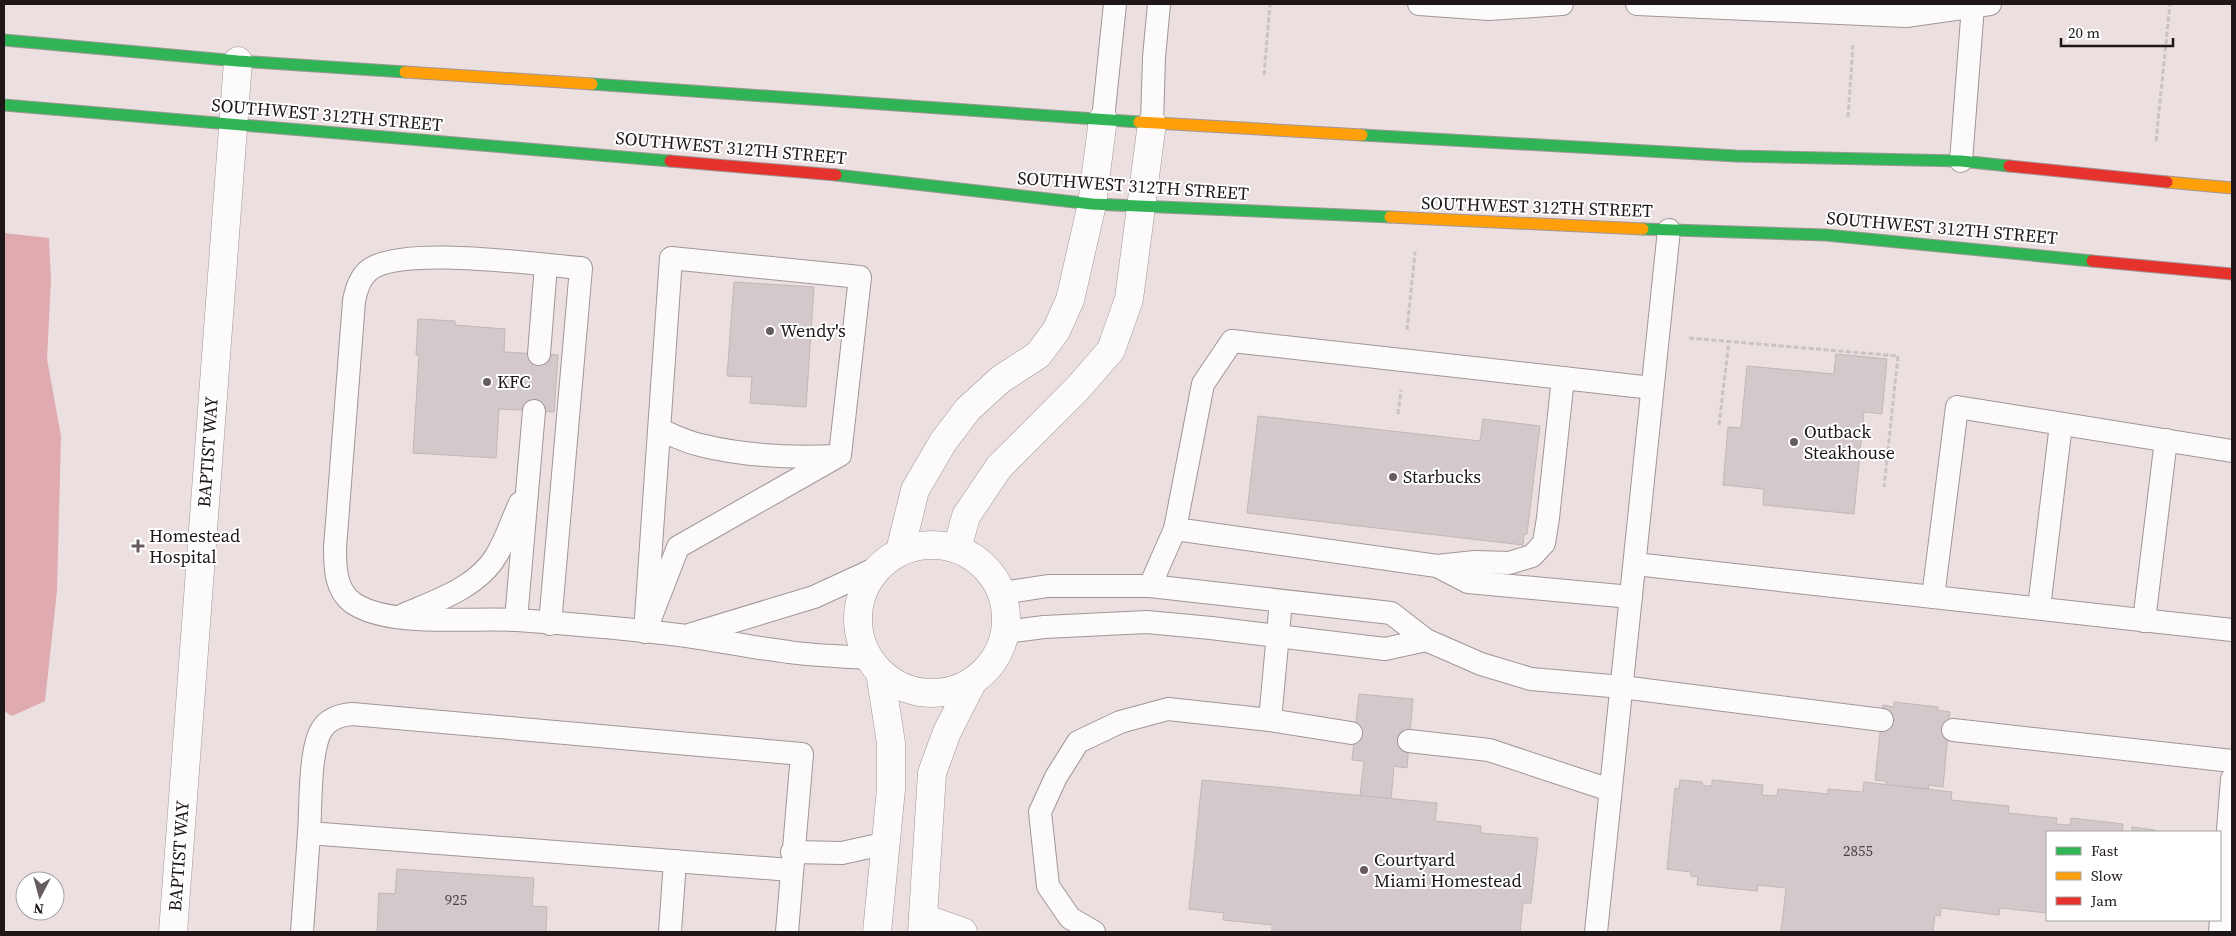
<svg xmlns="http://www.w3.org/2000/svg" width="2236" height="936" font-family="'Source Serif 4',serif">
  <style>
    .water { fill: #dfaab0 }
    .building { fill: #d4c9ca; stroke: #c1b7b8 }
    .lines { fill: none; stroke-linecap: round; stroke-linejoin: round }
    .lane-casing { stroke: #a09697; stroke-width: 24 }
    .street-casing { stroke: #a09697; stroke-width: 29 }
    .fast-casing { stroke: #a09697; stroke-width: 13 }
    .slow-casing { stroke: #a09697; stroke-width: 13 }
    .jam-casing { stroke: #a09697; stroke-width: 13 }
    .path { stroke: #c8c3c4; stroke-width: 3; stroke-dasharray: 5 2.5; stroke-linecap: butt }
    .lane { stroke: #fcfafa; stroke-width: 22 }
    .street { stroke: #fcfafa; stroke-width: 28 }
    .fast { stroke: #30b455; stroke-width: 11 }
    .slow { stroke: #ff9f0a; stroke-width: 11 }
    .jam { stroke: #e5322d; stroke-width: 11 }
    .poi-dot { fill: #665c5d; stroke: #fff; stroke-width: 2 }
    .labels { text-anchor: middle; stroke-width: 4; stroke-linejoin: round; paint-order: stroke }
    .number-label { font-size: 15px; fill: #4c4445 }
    .street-label { font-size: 18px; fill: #1e1617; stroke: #fff }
    .poi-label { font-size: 18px; fill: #1e1617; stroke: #fff; text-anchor: start }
  </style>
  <rect width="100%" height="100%" fill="#ecdfe0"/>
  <!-- water -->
  <path class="water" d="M4 233 49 238 51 280 47 359 61 436 57 591 45 701 12 716 4 711Z"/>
  <!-- building -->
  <g class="building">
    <path d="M734 282 814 287 806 407 750 403 752 377 727 376Z"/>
    <path d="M418 319 455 321V325L505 329 504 352 558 355 554 412 499 409 496 458 413 453 419 355H416Z"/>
    <path d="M1836 354 1887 359 1882 414 1864 412 1854 514 1763 505 1764 489 1723 485 1728 427 1741 428 1747 366 1834 374Z"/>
    <path d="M1258 416 1480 441 1483 419 1540 426 1527 534H1524L1523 545 1247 513Z"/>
    <path d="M1359 694 1413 699 1407 768 1394 766 1391 799 1360 796 1364 761 1352 760Z"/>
    <path d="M1894 702 1938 707 1937 710 1950 712 1943 787 1928 785 1929 789 1886 785V781L1875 780 1883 705 1894 707Z"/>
    <path d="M1202 780 1437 803 1435 821 1481 826V833L1538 838 1531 903H1523L1520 932H1272V925L1223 920 1224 913 1189 909Z"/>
    <path d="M1680 780 1702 782 1704 786H1712V780L1763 785 1762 795 1777 796 1778 789 1828 794V789L1863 792 1864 782 1952 792 1951 800 2009 806 2008 813 2057 818 2056 824 2070 825 2071 818 2123 824 2122 832H2124H2047V913L2000 908 1999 915 1941 908 1940 916 1935 915 1933 932H1781L1786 888 1758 885 1757 891 1697 885 1698 877 1691 876V872L1667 869 1675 788 1679 789Z"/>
    <path d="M2132 827 2155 830V832H2132Z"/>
    <path d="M397 869 534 878 532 906 547 907 546 932H377L379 893 395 894Z"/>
  </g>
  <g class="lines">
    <defs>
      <g id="lane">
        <path d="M1419 4 1489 9 1562 4"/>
        <path d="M1637 4 1906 16 1990 4"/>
        <path d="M1103 119 1115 4"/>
        <path d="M1152 123 1154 57 1159 4"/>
        <path d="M1961 161 1973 6"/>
        <path d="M671 258 860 277 840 455 678 547 645 632Z"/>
        <path d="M539 354 546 265"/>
        <path d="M660 430C673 435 686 442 700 445 744 456 790 458 835 456"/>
        <path d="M1175 529 1437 566 1468 582 1631 597"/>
        <path d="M1635 564 2232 630"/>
        <path d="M1437 566 1475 562 1509 563 1532 556 1544 543 1548 518 1563 378"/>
        <path d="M1150 586 1175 529 1203 384 1232 341 1652 388"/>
        <path d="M1002 593 1048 586H1150L1391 613 1426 640 1481 664 1531 679 1622 687 1882 720"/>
        <path d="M1933 597 1957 407 2232 451"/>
        <path d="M2039 608 2061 424"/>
        <path d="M403 615C435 601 477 588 496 556 506 540 512 520 520 503"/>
        <path d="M516 620 534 411"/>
        <path d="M2144 621 2166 440"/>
        <path d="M550 624 581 268C539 265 398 244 368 271 359 279 356 290 354 301L335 548C335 567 335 590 353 603 390 628 472 617 517 620 574 624 631 629 687 636 721 641 755 648 789 652 815 656 842 656 868 658"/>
        <path d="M1005 632 1044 627 1147 622 1211 628 1385 649 1426 640"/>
        <path d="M692 634 814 597 877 568"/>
        <path d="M1270 720 1281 601"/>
        <path d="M1953 730 2232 761"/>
        <path d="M1409 741 1489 750 1610 790"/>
        <path d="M309 833C311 808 309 749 322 729 329 718 340 715 352 714L802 754 787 932"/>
        <path d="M792 852 842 853 887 843"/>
        <path d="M302 932 309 833 791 870"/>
        <path d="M670 932 675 861"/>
        <path d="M1094 932 1070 918 1048 886 1040 812 1056 777 1078 742 1120 722 1168 709 1270 720 1351 733"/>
        <path d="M1596 932 1669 230"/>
        <path d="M2220 932 2232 779"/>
      </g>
      <g id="street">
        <circle cx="932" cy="619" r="74"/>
        <path d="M957 549 966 516 999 467 1078 388 1111 350 1129 299 1152 123"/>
        <path d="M900 551 915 490 943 442 968 409 1001 379 1038 355 1056 331 1070 300 1092 204 1103 119"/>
        <path d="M923 918 963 932"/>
        <path d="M173 932 238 61"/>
        <path d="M877 932 891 789V743L880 672"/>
        <path d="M922 932 932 773 947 732 973 681"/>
      </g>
      <g id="fast">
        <path d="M4 40 238 61 405 72"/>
        <path d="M592 84 1139 122"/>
        <path d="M4 105 670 161"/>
        <path d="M1362 135 1736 156 1961 161 2009 166"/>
        <path d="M836 175 1092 204 1390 217"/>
        <path d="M1643 229 1826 235 2092 261"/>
      </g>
      <g id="slow">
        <path d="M405 72 592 84"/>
        <path d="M1139 122 1362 135"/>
        <path d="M2167 182 2232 188"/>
        <path d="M1390 217 1643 229"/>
      </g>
      <g id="jam">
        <path d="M670 161 836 175"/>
        <path d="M2009 166 2167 182"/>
        <path d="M2092 261 2232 274"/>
      </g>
    </defs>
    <!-- lane casing -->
    <use href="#lane" class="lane-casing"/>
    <!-- street casing -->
    <use href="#street" class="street-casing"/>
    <!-- fast casing -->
    <use href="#fast" class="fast-casing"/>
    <!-- slow casing -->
    <use href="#slow" class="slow-casing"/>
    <!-- jam casing -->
    <use href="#jam" class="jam-casing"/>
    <!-- path -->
    <g class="path">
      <path d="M1264 75 1270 4"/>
      <path d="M1848 117 1853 45"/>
      <path d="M2156 141 2170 4"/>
      <path d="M1407 330 1415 252"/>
      <path d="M1689 338 1898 356 1884 487"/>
      <path d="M1398 414 1401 390"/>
      <path d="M1719 425 1729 341"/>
      <path d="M1860 456 1887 459"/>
    </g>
    <!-- lane -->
    <use href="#lane" class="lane"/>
    <!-- street -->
    <use href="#street" class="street"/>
    <!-- fast -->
    <use href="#fast" class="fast"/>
    <!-- slow -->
    <use href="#slow" class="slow"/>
    <!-- jam -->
    <use href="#jam" class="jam"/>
  </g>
  <!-- markers -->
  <g class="poi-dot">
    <circle cx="770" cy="331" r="5"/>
    <circle cx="487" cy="382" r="5"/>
    <circle cx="1794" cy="442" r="5"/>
    <circle cx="1393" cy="477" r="5"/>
    <path d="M135.5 538.5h5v5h5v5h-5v5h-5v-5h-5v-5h5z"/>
    <circle cx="1364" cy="870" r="5"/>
  </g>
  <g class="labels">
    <!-- number labels -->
    <g class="number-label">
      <text x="1858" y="856">2855</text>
      <text x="456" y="905">925</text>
    </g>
    <!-- street labels -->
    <g class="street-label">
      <text transform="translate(327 115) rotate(5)" y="6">SOUTHWEST 312TH STREET</text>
      <text transform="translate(731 148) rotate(5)" y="6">SOUTHWEST 312TH STREET</text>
      <text transform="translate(1133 186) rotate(4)" y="6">SOUTHWEST 312TH STREET</text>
      <text transform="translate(1537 207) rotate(2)" y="6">SOUTHWEST 312TH STREET</text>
      <text transform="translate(1942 228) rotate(5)" y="6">SOUTHWEST 312TH STREET</text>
      <text transform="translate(208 452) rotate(-86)" y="6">BAPTIST WAY</text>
      <text transform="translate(179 856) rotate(-86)" y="6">BAPTIST WAY</text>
    </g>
    <!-- poi labels -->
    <g class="poi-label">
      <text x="780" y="337">Wendy's</text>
      <text x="497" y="388">KFC</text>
      <text x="1804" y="438">Outback<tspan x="1804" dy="21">Steakhouse</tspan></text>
      <text x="1403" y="483">Starbucks</text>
      <text x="149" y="542">Homestead<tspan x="149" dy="21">Hospital</tspan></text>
      <text x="1374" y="866">Courtyard<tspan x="1374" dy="21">Miami Homestead</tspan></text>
    </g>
  </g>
  <!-- border -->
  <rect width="2236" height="936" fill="none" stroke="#1e1617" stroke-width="10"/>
  <!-- legend -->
  <rect x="2046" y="831" width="175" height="90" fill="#ffffff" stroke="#a5a2a2"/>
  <rect x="2056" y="847" width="25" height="8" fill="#30b455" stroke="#a5a2a2"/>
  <text x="2091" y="856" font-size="15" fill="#1e1617">Fast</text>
  <rect x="2056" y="872" width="25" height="8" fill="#ff9f0a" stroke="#a5a2a2"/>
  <text x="2091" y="881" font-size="15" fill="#1e1617">Slow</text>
  <rect x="2056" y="897" width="25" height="8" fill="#e5322d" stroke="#a5a2a2"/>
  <text x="2091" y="906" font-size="15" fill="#1e1617">Jam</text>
  <!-- north arrow -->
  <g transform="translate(40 896) rotate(186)"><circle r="24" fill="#ffffff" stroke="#a5a2a2"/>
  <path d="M0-4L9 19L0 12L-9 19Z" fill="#665c5d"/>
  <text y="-8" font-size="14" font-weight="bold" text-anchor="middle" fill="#1e1617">N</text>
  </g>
  <!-- scale -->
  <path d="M2061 38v8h112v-8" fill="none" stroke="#1e1617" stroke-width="2.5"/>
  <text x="2068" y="38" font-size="15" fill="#1e1617" stroke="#ffffff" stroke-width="4" paint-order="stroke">20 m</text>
</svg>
